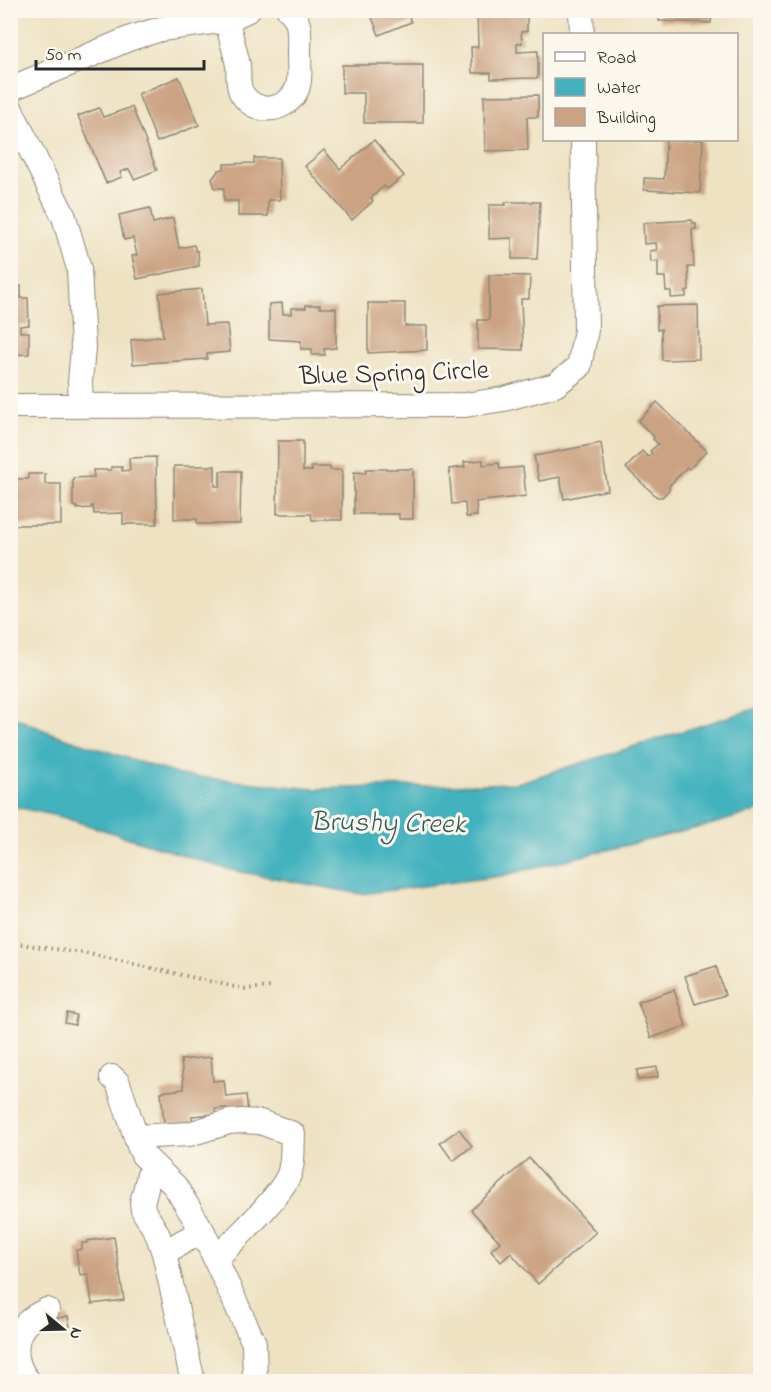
<svg xmlns="http://www.w3.org/2000/svg" width="771" height="1392" font-family="'Indie Flower',sans-serif">
  <style>
    .water { fill: #43b2be; stroke: #376e74; stroke-width: 1.5 }
    .building { fill: #cba382 }
    .lines { fill: none; stroke-linecap: round; stroke-linejoin: round }
    .minor-casing { stroke: #8c8677; stroke-width: 26 }
    .path { stroke: #8c8677; stroke-width: 4; stroke-dasharray: 1.5 4.5; stroke-linecap: butt }
    .minor { stroke: #fff; stroke-width: 24 }
    .labels { text-anchor: middle; stroke-width: 6; stroke-linejoin: round; paint-order: stroke }
    .street-label { font-size: 27px; fill: #2b2b2b; stroke: #fbf7ec }
    .water-label { font-size: 28px; font-style: italic; fill: #335a5e; stroke: #fbf7ec }
  </style>
  <rect width="100%" height="100%" fill="#fbf7ec"/>
  <filter id="ink" filterUnits="userSpaceOnUse"><feTurbulence type="fractalNoise" baseFrequency=".0167" numOctaves="2"/><feDisplacementMap in="SourceGraphic" scale="12" xChannelSelector="R" yChannelSelector="G"/><feConvolveMatrix kernelMatrix="1 2 1 2 8 2 1 2 1" color-interpolation-filters="sRGB"/></filter>
  <filter id="wash" filterUnits="userSpaceOnUse"><feTurbulence type="fractalNoise" baseFrequency=".008" numOctaves="4" result="noise"/><feDisplacementMap in="SourceGraphic" scale="24" xChannelSelector="R" yChannelSelector="G"/><feGaussianBlur stdDeviation="1.35" result="paint"/><feColorMatrix in="noise" values="0 0 0 0 0 0 0 0 0 0 0 0 0 0 0 0 0 1.4 0 .05"/><feComposite in="paint" operator="in"/></filter>
  <g filter="url(#wash)">
    <rect width="100%" height="100%" fill="#eee2c3"/>
    <!-- water -->
    <path class="water" d="M760 707V810L713 824 501 876 361 894 231 870 62 817 11 806V716L51 733 179 775 313 789 517 783Z"/>
    <g id="blocks">
      <!-- building -->
      <g class="building">
        <path d="M369 10H406L411 22 379 35Z"/>
        <path d="M659 10H712L711 23 659 21Z"/>
        <path d="M527 11V31L521 32 522 43H517V52L538 51V78L491 79V73H472L471 47H478L477 12Z"/>
        <path d="M342 65H423V123H364V93H342Z"/>
        <path d="M179 77 199 125 157 142 138 94Z"/>
        <path d="M538 95V117H527L528 150 485 151 484 96Z"/>
        <path d="M132 107 157 170 134 179 129 169 120 172 122 177 106 183 78 116 99 108 103 117Z"/>
        <path d="M374 140 404 176 387 189 384 186 371 198 373 201 352 220 305 166 324 150 340 169Z"/>
        <path d="M666 140H703L700 193 644 190V178L664 179Z"/>
        <path d="M254 158H279L280 200H268V216H238V201H224V188H215L212 179 219 170 224 169V164L254 163Z"/>
        <path d="M505 202H540L537 259H512V238L489 239V205H506Z"/>
        <path d="M150 208 153 223 173 218 179 248 194 245 196 251H198L199 266 137 279 132 256 137 255 133 238 124 240 119 215Z"/>
        <path d="M692 220 693 223H696V229H692L694 267H688L689 290 686 291V297L671 298V291H666L665 277H658V261L651 262 650 251 657 250 656 243 644 244 643 223Z"/>
        <path d="M489 275 530 276 529 299H521L523 350 478 349V320H489Z"/>
        <path d="M10 286H21V298H28L29 325 20 326V332H29V354L10 355Z"/>
        <path d="M202 289 205 325 227 324 230 352 207 354V359L133 364 131 340 150 338 157 336 163 337 159 293Z"/>
        <path d="M282 303 283 314H291V308H306V305H320V308H336V348L324 349 325 355H312V349H301V341L269 339V304Z"/>
        <path d="M368 303H405V326H427V350L368 353Z"/>
        <path d="M698 305 699 359 662 360 661 329 657 330V306Z"/>
        <path d="M657 402 707 451 689 469 687 467 669 486V490L662 497H657L626 468 642 451 648 457 652 453 650 451 658 444 653 439 654 437 638 421Z"/>
        <path d="M278 441H303V471H312L311 467H330V470H342V520H312L311 514H277Z"/>
        <path d="M601 443 608 490 564 499 560 477 539 481 534 456Z"/>
        <path d="M156 457 157 524H123V513L94 514 93 506H91V508L77 509V507L73 506V478L94 477 93 470H111V467H122V471L130 470 129 458Z"/>
        <path d="M483 460V465L499 463 500 469 523 467 526 496 476 502 477 516 466 517 465 503 452 504 449 469 465 467 464 462Z"/>
        <path d="M174 466H215V486H220V471H241L240 524H197V519H174Z"/>
        <path d="M366 469H413V519H399V514H354V472L366 473Z"/>
        <path d="M28 474H45V484H61V525H10V479H28Z"/>
        <path d="M716 966 725 995 695 1004 685 976Z"/>
        <path d="M674 990 686 1026 651 1038 638 1002Z"/>
        <path d="M67 1013 76 1015 75 1025 65 1023Z"/>
        <path d="M211 1057 213 1081 224 1080 226 1097 246 1095 248 1113 227 1116 226 1108 215 1109V1114L192 1116 193 1130 165 1132 161 1092 184 1089 181 1060Z"/>
        <path d="M657 1067 658 1077 638 1080 637 1070Z"/>
        <path d="M459 1129 472 1146 453 1161 440 1143Z"/>
        <path d="M529 1158 596 1232 538 1284 511 1253 501 1262 491 1250 500 1242 471 1210Z"/>
        <path d="M114 1237 124 1300 92 1304 88 1274 80 1275 76 1250 82 1249V1243H87V1241Z"/>
        <path d="M68 1316 70 1327 52 1330 50 1320Z"/>
      </g>
    </g>
  </g>
  <g filter="url(#ink)">
    <use href="#blocks" fill-opacity="0" stroke="#8c8677" stroke-width="1.5"/>
    <g class="lines">
      <defs>
        <g id="minor">
          <path d="M581 10 582 34"/>
          <path d="M227 20C230 35 235 50 238 65 239 75 237 83 241 92 246 101 253 106 262 108 279 111 297 99 299 81 300 72 299 62 299 53 299 39 302 20 289 10"/>
          <path d="M10 89 131 38 161 29 227 20 248 10"/>
          <path d="M10 108 64 217 79 269 83 348 80 382 81 405"/>
          <path d="M10 406 465 405 504 399 555 385 579 367 586 330 583 140"/>
          <path d="M112 1077 118 1083 139 1146 143 1155 175 1186 203 1232 254 1343 255 1382"/>
          <path d="M136 1137 189 1134 229 1122 241 1121 260 1122 293 1134C292 1147 294 1164 288 1177 275 1202 237 1237 216 1259"/>
          <path d="M154 1167 149 1175 142 1203 143 1210 157 1233 164 1253 193 1382"/>
          <path d="M164 1253 184 1241 203 1232"/>
          <path d="M29 1382C13 1365 11 1335 30 1320 34 1316 41 1313 47 1310"/>
        </g>
      </defs>
      <!-- minor casing -->
      <use href="#minor" class="minor-casing"/>
      <!-- path -->
      <path class="path" d="M10 939 20 944 89 954 244 989 272 987"/>
      <!-- minor -->
      <use href="#minor" class="minor"/>
    </g>
  </g>
  <g class="labels">
    <!-- street labels -->
    <g class="street-label">
      <text transform="translate(394 372) rotate(-2)" y="9">Blue Spring Circle</text>
    </g>
    <!-- water labels -->
    <g class="water-label">
      <text transform="translate(388 821) rotate(1)" y="10">Brushy Creek</text>
    </g>
  </g>
  <!-- margin -->
  <rect width="771" height="1392" fill="none" stroke="#fbf7ec" stroke-width="36"/>
  <!-- legend -->
  <rect x="543" y="33" width="195" height="108" fill="#fbf7ec" stroke="#a8a59f" stroke-width="1.5"/>
  <rect x="555" y="52" width="30" height="9" fill="#ffffff" stroke="#a8a59f" stroke-width="1.5"/>
  <text x="597" y="63" font-size="18" fill="#2b2b2b">Road</text>
  <rect x="555" y="78" width="30" height="18" fill="#43b2be" stroke="#a8a59f" stroke-width="1.5"/>
  <text x="597" y="93" font-size="18" fill="#2b2b2b">Water</text>
  <rect x="555" y="108" width="30" height="18" fill="#cba382" stroke="#a8a59f" stroke-width="1.5"/>
  <text x="597" y="123" font-size="18" fill="#2b2b2b">Building</text>
  <!-- north arrow -->
  <g transform="translate(63 1329) rotate(109)" stroke="#fbf7ec" stroke-width="4.5" paint-order="stroke">
  <path d="M0-4.5L10 22L0 15L-10 22Z" fill="#2b2b2b"/>
  <text y="-9" font-size="16" font-weight="bold" text-anchor="middle" fill="#2b2b2b">N</text>
  </g>
  <!-- scale -->
  <path d="M36 60v9h168v-9" fill="none" stroke="#2b2b2b" stroke-width="3"/>
  <text x="45" y="60" font-size="18" fill="#2b2b2b" stroke="#fbf7ec" stroke-width="4.5" paint-order="stroke">50 m</text>
</svg>
